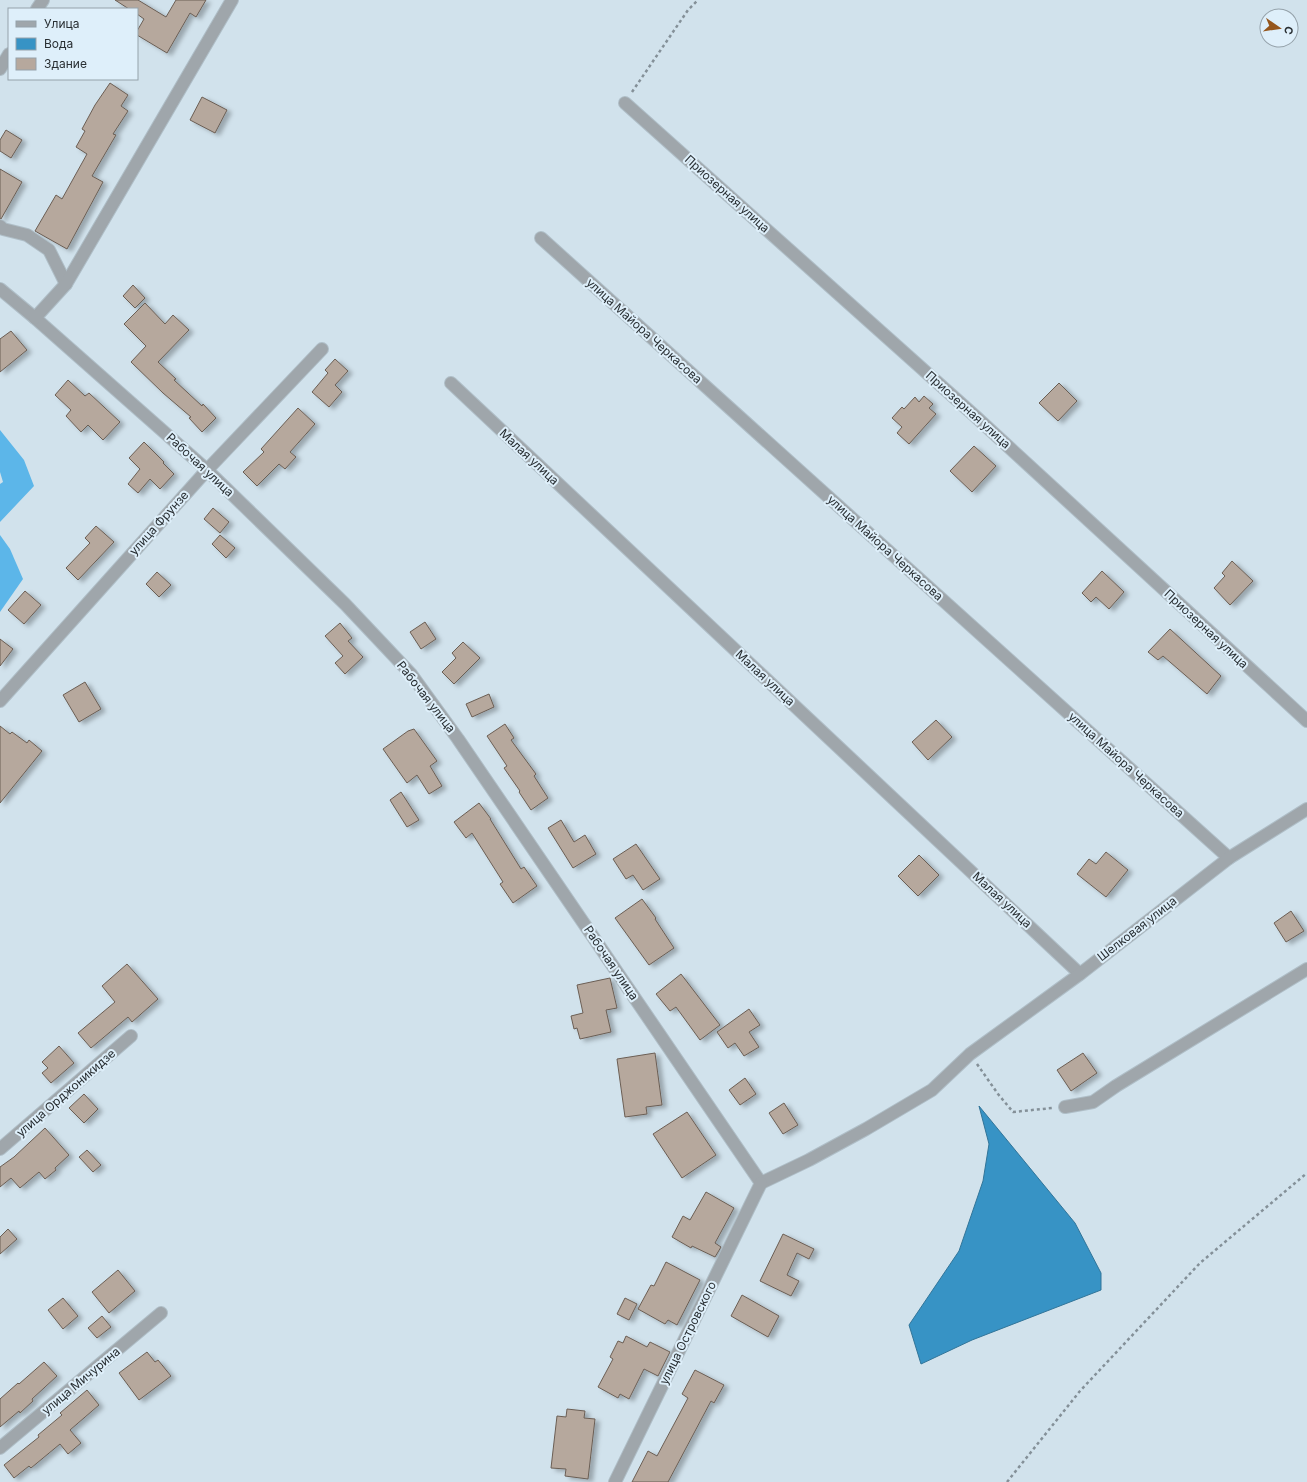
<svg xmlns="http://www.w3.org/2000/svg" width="1307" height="1482" font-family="Inter,sans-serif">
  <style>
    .forest { fill: #5cb6e9 }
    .water { fill: #3793c5; stroke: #327599 }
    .building { fill: #b6a89d; stroke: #6b5e54; filter: url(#shadow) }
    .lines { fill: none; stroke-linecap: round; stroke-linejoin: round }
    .minor-casing { stroke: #afbec7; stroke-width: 14 }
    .path { stroke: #849098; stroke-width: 2.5; stroke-dasharray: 3 3; stroke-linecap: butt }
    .minor { stroke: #9fa6ab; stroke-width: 12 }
    .labels { text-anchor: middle; stroke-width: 4; stroke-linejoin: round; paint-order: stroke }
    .street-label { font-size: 12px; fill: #282e32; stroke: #deeffa }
  </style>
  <defs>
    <filter id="shadow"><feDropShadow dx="4.5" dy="2.5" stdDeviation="2" flood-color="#0004"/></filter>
  </defs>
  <rect width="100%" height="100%" fill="#d1e2ec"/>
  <!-- forest -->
  <g class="forest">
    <path d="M0 430 24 460 34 486 0 522V484L3 482 0 472Z"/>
    <path d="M0 535 10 549 23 579 0 612Z"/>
  </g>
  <!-- water -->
  <path class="water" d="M979 1106 1075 1223 1101 1273V1290L972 1340 921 1364 909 1325 959 1251 983 1181 989 1144Z"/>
  <!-- building -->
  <g class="building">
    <path d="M115 0H138L166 17 176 0H206L196 17 190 13 167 53 137 35V31L144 19 137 14V9H129Z"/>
    <path d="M110 83 128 95 121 106 128 111 113 134 116 135 92 176 103 182 67 249 35 231 56 195 62 199 87 154 76 147 85 131 82 129 95 105Z"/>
    <path d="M202 97 227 110 215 133 190 120Z"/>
    <path d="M6 130 22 140 11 158 0 151V140Z"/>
    <path d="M0 169 22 182 1 219H0Z"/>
    <path d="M133 285 145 298 135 308 123 296Z"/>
    <path d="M145 303 165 324 173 315 189 330 158 362 176 379 174 380 202 406 203 404 216 418 202 432 189 418 191 417 163 393 131 362 146 346 124 324Z"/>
    <path d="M11 331 27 350 0 372V339Z"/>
    <path d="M335 359 348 371 335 385 342 392 329 407 312 392 328 373 325 370Z"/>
    <path d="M68 380 85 396 89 393 120 422 103 440 88 425 81 432 66 416 71 410 55 395Z"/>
    <path d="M1059 383 1077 401 1058 421 1039 403Z"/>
    <path d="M924 396 933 404 929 408 936 414 909 444 897 433 902 427 892 418 902 407 904 409 915 397 919 402Z"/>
    <path d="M298 408 315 424 290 452 296 457 285 469 279 464 257 486 243 472 264 452 261 449Z"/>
    <path d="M144 442 164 462 163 463 174 474 160 489 150 479 138 493 128 484 140 469 129 458Z"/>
    <path d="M974 446 996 466 972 492 950 471Z"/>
    <path d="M213 508 229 522 220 533 204 519Z"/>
    <path d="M96 526 114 542 78 580 66 568 90 543 85 538Z"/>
    <path d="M220 535 235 548 226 558 212 544Z"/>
    <path d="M1232 561 1253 581 1230 605 1214 588 1225 576 1222 573Z"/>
    <path d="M1102 571 1124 592 1109 609 1096 597 1091 602 1082 593Z"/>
    <path d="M157 572 171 585 159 597 146 584Z"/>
    <path d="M25 591 41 605 24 624 8 610Z"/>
    <path d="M425 622 436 639 421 649 410 632Z"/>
    <path d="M340 623 352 638 348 641 363 657 345 674 335 663 343 656 325 636Z"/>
    <path d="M1170 629 1221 676 1207 694 1163 656 1158 660 1148 652Z"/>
    <path d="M0 639 13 649 0 666Z"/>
    <path d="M463 642 480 658 454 684 442 672 456 658 452 653Z"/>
    <path d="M85 682 101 709 79 722 63 695Z"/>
    <path d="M489 694 494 707 472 717 466 704Z"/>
    <path d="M936 720 952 737 928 760 912 742Z"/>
    <path d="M505 724 514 738 511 740 536 774 534 776 548 798 531 810 519 792 520 791 504 768 507 766 487 736Z"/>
    <path d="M0 726 10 734 12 732 27 743 29 740 42 751 0 803Z"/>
    <path d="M414 729 437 761 430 766 442 786 429 794 417 775 407 783 383 749 408 731Z"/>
    <path d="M401 792 419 820 407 827 390 800Z"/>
    <path d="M479 803 491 819H490L521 869 524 867 537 886 513 903 500 884 503 882 472 833 466 838 454 822Z"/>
    <path d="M561 820 574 842 585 835 596 854 573 868 548 828Z"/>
    <path d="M636 844 660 879 643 890 633 875 626 879 613 859Z"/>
    <path d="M1106 852 1128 870 1106 897 1077 874 1089 859 1096 864Z"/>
    <path d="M919 855 939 875 918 896 898 876Z"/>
    <path d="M642 899 656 918 655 919 674 948 649 965 615 918Z"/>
    <path d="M1291 911 1304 931 1286 942 1274 923Z"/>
    <path d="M127 964 158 999 132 1022 128 1017 91 1048 78 1033 115 1002 102 986Z"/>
    <path d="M681 974 720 1025 700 1040 676 1007 670 1011 656 994Z"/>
    <path d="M610 978 617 1008 606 1010 611 1032 580 1039 577 1028 574 1029 571 1016 583 1013 577 985Z"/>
    <path d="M749 1009 760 1025 749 1032 759 1047 744 1056 735 1043 728 1048 717 1032Z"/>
    <path d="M59 1046 74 1063 51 1083 42 1073 48 1068 42 1062Z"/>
    <path d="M655 1053 662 1105 646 1107 647 1114 625 1117 617 1059Z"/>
    <path d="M1083 1053 1097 1073 1071 1091 1057 1070Z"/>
    <path d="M745 1078 756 1094 740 1105 729 1090Z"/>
    <path d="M84 1094 98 1109 84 1123 69 1108Z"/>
    <path d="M784 1103 798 1125 783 1134 769 1113Z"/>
    <path d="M687 1112 716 1155 682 1178 653 1134Z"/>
    <path d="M45 1128 69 1155 55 1168 56 1170 45 1179 39 1172 20 1188 11 1178 0 1187V1167L14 1157Z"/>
    <path d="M87 1150 101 1165 93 1172 79 1157Z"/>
    <path d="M706 1192 734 1208 715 1243 721 1247 715 1257 692 1246 691 1248 672 1237 683 1216 690 1220Z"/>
    <path d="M8 1229 17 1239 0 1254V1237Z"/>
    <path d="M783 1234 814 1249 809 1259 797 1253 787 1275 799 1281 791 1296 760 1281Z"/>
    <path d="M666 1262 700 1280 677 1325 668 1320 665 1324 638 1309 651 1285 654 1286Z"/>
    <path d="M118 1270 135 1291 109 1313 92 1292Z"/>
    <path d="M742 1295 779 1316 768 1337 731 1316Z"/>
    <path d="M63 1298 78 1316 63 1329 48 1310Z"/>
    <path d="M625 1298 637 1304 629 1320 617 1314Z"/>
    <path d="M102 1316 111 1327 97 1338 88 1328Z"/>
    <path d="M626 1336 647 1347 650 1342 670 1352 658 1376 644 1369 629 1399 620 1394 618 1398 598 1387 613 1359 610 1357 618 1341 623 1343Z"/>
    <path d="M147 1352 155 1362 158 1360 171 1376 139 1400 119 1373Z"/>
    <path d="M44 1362 57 1376 32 1399 33 1401 20 1413 19 1411 0 1427V1399L18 1383 19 1384Z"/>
    <path d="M695 1370 724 1385 714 1403 711 1401 668 1482H632L648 1451 657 1456 688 1398 682 1394Z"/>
    <path d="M87 1390 99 1405 70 1430 81 1443 68 1454 60 1444 31 1468 29 1466 14 1478 4 1465 39 1437 38 1435 62 1415 60 1413Z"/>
    <path d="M567 1409 585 1411 584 1418 595 1419 588 1479 565 1476 566 1469 551 1468 557 1416 566 1417Z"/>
  </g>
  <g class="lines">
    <defs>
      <g id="minor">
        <path d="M37 9 43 0"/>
        <path d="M0 69 9 54"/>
        <path d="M625 103 975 416 1307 721"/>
        <path d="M0 226 3 229 27 235 49 250 66 284"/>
        <path d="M541 238 1229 858"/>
        <path d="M0 289 35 318 207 470 345 604 411 674 458 739 761 1183"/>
        <path d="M35 318 66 284 232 0"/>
        <path d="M451 383 1080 974"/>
        <path d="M0 701 207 470 322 349"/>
        <path d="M1065 1107 1093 1102 1116 1086 1307 969"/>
        <path d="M0 1149 131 1036"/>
        <path d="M761 1183 809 1160 866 1129 932 1090 970 1054 1080 974 1229 858 1307 809"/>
        <path d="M0 1448 161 1313"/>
        <path d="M615 1482 761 1183"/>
      </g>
    </defs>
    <!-- minor casing -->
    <use href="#minor" class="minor-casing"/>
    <!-- path -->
    <g class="path">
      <path d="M632 92 688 10 698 0"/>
      <path d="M977 1064 998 1094 1013 1112 1052 1108"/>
      <path d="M1007 1482 1080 1391 1200 1263 1307 1173"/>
    </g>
    <!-- minor -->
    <use href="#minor" class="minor"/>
  </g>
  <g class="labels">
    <!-- street labels -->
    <g class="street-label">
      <text transform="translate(727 194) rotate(42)" y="4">Приозерная улица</text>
      <text transform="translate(644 331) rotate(42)" y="4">улица Майора Черкасова</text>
      <text transform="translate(968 410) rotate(42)" y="4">Приозерная улица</text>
      <text transform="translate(529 457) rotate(43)" y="4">Малая улица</text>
      <text transform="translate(200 465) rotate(43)" y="4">Рабочая улица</text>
      <text transform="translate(159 523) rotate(-48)" y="4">улица Фрунзе</text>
      <text transform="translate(885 548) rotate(42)" y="4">улица Майора Черкасова</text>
      <text transform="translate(1206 629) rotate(43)" y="4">Приозерная улица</text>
      <text transform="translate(765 678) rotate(43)" y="4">Малая улица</text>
      <text transform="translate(426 697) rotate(52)" y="4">Рабочая улица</text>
      <text transform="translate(1126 765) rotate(42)" y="4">улица Майора Черкасова</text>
      <text transform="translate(1002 900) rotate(43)" y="4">Малая улица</text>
      <text transform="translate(1137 929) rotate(-38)" y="4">Шелковая улица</text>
      <text transform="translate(611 963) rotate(56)" y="4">Рабочая улица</text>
      <text transform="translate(66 1093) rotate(-41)" y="4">улица Орджоникидзе</text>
      <text transform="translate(688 1333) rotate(-64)" y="4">улица Островского</text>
      <text transform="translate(81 1381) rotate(-40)" y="4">улица Мичурина</text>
    </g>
  </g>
  <!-- legend -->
  <rect x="8" y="8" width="130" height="72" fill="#deeffa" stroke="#95a2aa"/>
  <rect x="16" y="21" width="20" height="6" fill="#9fa6ab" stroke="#95a2aa"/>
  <text x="44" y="28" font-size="12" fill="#282e32">Улица</text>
  <rect x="16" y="38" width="20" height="12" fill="#3793c5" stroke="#95a2aa"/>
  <text x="44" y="48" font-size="12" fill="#282e32">Вода</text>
  <rect x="16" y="58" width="20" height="12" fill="#b6a89d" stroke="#95a2aa"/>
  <text x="44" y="68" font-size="12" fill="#282e32">Здание</text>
  <!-- north arrow -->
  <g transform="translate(1279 28) rotate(103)"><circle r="19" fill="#deeffa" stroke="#95a2aa"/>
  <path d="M0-3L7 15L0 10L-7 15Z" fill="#95561d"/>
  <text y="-6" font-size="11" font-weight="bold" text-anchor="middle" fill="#282e32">С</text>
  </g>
</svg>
